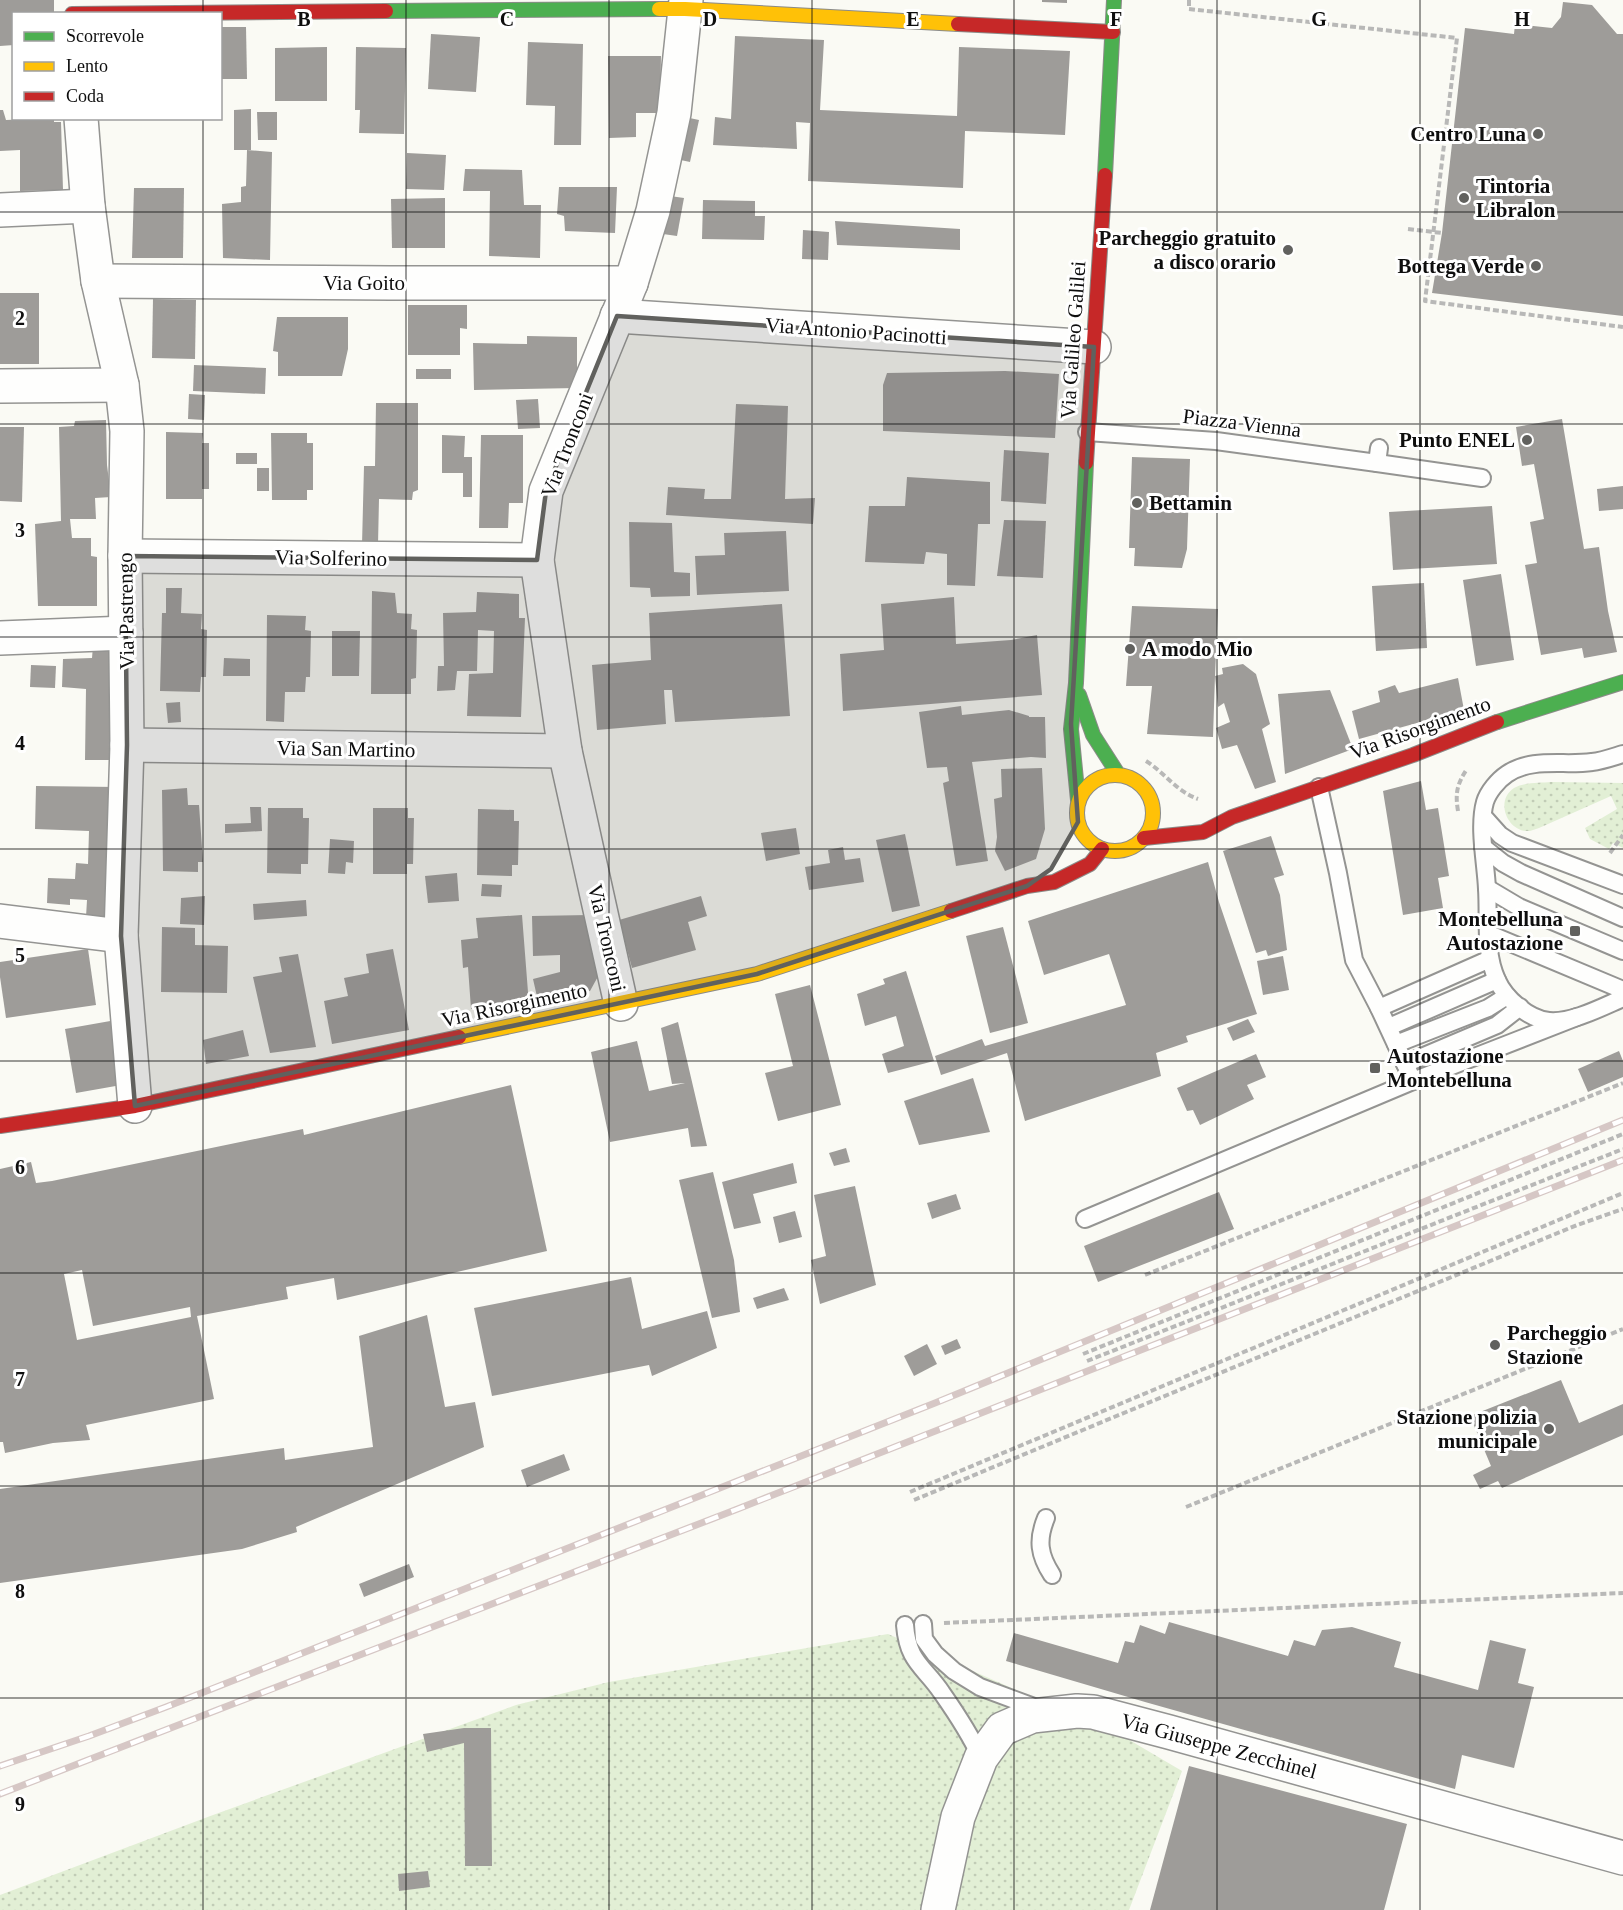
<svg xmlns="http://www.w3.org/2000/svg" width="1623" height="1910" font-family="'Times New Roman',serif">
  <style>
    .grass { fill: url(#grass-dots) }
    .building { fill: #9e9c99; fill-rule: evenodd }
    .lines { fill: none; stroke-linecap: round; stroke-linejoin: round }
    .lane-casing { stroke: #949492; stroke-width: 20 }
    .street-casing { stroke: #949492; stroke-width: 36 }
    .fast-casing { stroke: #8b8b88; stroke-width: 16 }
    .slow-casing { stroke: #8b8b88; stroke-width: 16 }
    .jam-casing { stroke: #8b8b88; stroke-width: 16 }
    .path { stroke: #b8b8b7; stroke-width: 4; stroke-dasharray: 6 3; stroke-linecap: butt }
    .lane { stroke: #fefefd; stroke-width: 16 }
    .street { stroke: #fefefd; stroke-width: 33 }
    .fast { stroke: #4caf50; stroke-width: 14 }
    .slow { stroke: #ffc107; stroke-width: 14 }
    .jam { stroke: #c62828; stroke-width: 14 }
    .rail-casing { stroke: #d6c7c5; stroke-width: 7 }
    .rail { stroke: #fff; stroke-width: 4.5; stroke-dasharray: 14; stroke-linecap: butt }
    .marked { fill: #61615e; fill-opacity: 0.2; stroke: #61615e; stroke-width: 4.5; stroke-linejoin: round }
    .grid { fill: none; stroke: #0e0e0e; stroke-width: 1.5; stroke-opacity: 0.55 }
    .poi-dot { fill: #61615e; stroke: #fff; stroke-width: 2 }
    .labels { text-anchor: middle; stroke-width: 6; stroke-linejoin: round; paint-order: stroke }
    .poi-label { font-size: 21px; font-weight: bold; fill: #0e0e0e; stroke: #fff; text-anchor: end }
    .street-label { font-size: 21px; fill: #0e0e0e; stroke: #fff }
    .grid-label { font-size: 20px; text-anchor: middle; font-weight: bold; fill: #0e0e0e; stroke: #fff; stroke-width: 6; stroke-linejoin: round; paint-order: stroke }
  </style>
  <defs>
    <pattern id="grass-dots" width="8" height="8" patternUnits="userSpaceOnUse" patternTransform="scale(1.5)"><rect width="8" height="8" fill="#e2efd5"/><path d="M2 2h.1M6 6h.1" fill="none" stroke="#c1ccb6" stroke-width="1.8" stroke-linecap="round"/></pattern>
  </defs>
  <rect width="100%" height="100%" fill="#fafaf4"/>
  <!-- grass -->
  <g class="grass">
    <path d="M1551 782 1623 783V848L1613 843 1609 849 1590 839 1585 828 1617 809 1611 796 1539 828C1536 829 1533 830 1530 831 1508 833 1494 801 1514 788 1524 782 1540 783 1551 782Z"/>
    <path d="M888 1634 1126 1738 1182 1771 1129 1910H0V1895L213 1815 516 1705 609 1682Z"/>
  </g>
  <!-- building -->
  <g class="building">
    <path d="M0 0H54V14H14V45L0 46Z"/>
    <path d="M1042 0H1067V3L1042 2Z"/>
    <path d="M1563 2 1592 5 1617 34H1623V316L1432 293 1442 233 1465 28 1514 34 1515 24 1552 28 1561 17Z"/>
    <path d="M220 27H246L247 79H220Z"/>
    <path d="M431 34 480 37 476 92 428 89Z"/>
    <path d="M735 36 824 40 820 110 957 116 959 47 1070 51 1065 135 965 131 963 188 808 181 810 123 796 122 797 149 713 145 715 117 731 119Z"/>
    <path d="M528 42 583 44 581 145H554L555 106 526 105Z"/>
    <path d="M327 47V101H275V48Z"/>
    <path d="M356 47 406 48 404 134 359 133 360 110H355Z"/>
    <path d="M608 56H661L660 113H636V137L609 138Z"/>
    <path d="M251 109V150H234V110Z"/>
    <path d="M0 110H3L6 120 54 118V122H61L63 190 20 191V150L0 151Z"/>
    <path d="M257 112H277V140H258Z"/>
    <path d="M685 117 699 120 690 162 676 159Z"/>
    <path d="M247 150 272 152 270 260 223 258 222 204 241 202V187L246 186Z"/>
    <path d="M407 153 446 155 444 190 406 189Z"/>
    <path d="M465 169 522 170 524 205H541L540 258 489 256 490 191H463Z"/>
    <path d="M559 187H617L615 233 565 231 564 216 557 214Z"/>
    <path d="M134 188H184L183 258H132Z"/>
    <path d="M670 196 684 198 677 236 663 234Z"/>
    <path d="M445 198V248H392L391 199Z"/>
    <path d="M703 200 755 201V216H765L764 240 702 239Z"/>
    <path d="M835 221 960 229V250L837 245Z"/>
    <path d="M803 230 829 232 828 260 802 259Z"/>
    <rect x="0" y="293" width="39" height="71"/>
    <path d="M153 299 196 300 195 359 152 358Z"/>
    <path d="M408 305H467V329L460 328V355H408Z"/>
    <path d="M277 317H348V349L342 376H278V352L273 351Z"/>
    <path d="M527 336 577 337V388L474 390 473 343 527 344Z"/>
    <path d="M194 365 266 368 265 394 193 391Z"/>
    <rect x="416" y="369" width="35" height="10"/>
    <path d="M1005 371 1059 374 1055 438 883 431V385L887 373Z"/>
    <path d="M189 394 205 395 204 420 188 419Z"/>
    <path d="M538 399 540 428 518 429 516 400Z"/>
    <path d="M376 403H418V490L413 492 412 500 379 499 378 545H362L364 466H375Z"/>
    <path d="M736 404 788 406 785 499 815 498 813 524 666 515 668 487 705 489 704 499H731Z"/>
    <path d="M1562 419 1584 549 1599 547 1608 611 1617 652 1584 658 1582 648 1541 655 1525 565 1537 563 1530 522 1544 519 1534 464 1522 466 1516 427Z"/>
    <path d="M106 420 107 465 111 497 95 498 96 519H70L72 538H91V556L97 557V606H38L35 524 61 521 59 427 74 426 75 421Z"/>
    <path d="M0 427H24L22 502 0 501Z"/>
    <path d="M166 432 203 433 202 443H209V489H202V499H166Z"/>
    <path d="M271 433H307V443H313V490H307V500H272Z"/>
    <path d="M442 435 465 436 464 457H472V497H463V473H442Z"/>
    <path d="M481 435H523V503H509L508 528H479Z"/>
    <path d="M1004 450 1049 453 1046 504 1001 501Z"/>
    <rect x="236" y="453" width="21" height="11"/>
    <path d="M1132 457 1190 459 1187 549 1182 568 1134 566 1135 548H1129Z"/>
    <rect x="257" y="468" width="12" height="23"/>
    <path d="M907 477 990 482V524H978L975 586 947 585V554L926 552 924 564 865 562 869 506H905Z"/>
    <path d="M1623 486V509L1599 511 1597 489Z"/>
    <path d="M1492 506 1497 564 1393 570 1389 512Z"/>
    <path d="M1004 520 1046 521 1043 578 997 576Z"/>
    <path d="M629 522 672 523 674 572 690 573V596L651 597 650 588 630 587Z"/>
    <path d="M786 531 789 591 697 595 695 556 725 555 724 533Z"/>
    <path d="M1501 574 1514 660 1476 666 1463 580Z"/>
    <path d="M1424 583 1427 648 1376 651 1372 586Z"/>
    <path d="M166 588H182L181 613 202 614 201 629 207 630 206 677H201L200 692 160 691 162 613H166Z"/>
    <path d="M372 591 395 593 397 613 412 614 411 629 417 630 416 678 411 679V694H371Z"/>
    <path d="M477 592 519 594V618H525L521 717 467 716 469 674 493 673 494 631 478 630 477 671H457L455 690 437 691 438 666H444L443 613 476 612Z"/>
    <path d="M954 597 956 644 1011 640 1037 635 1042 695 843 711 840 654 884 650 881 604Z"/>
    <path d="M782 604 790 716 675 722 672 690H664L666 724 597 730 592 665 651 660 649 613Z"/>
    <path d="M1132 606 1218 609 1215 676 1223 674 1222 668 1243 664 1256 674 1270 724 1262 729 1276 782 1255 789 1237 745 1222 749 1216 728 1230 722 1224 703 1218 707 1215 676 1213 737 1147 734 1152 686H1126Z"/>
    <path d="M267 615 306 616 305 630 311 631 310 677H306L305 692H285L284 722 266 721Z"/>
    <path d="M332 631H360L359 676H332Z"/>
    <path d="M117 645 114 760H85L86 689 62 687 63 659 92 658 93 646Z"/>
    <path d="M224 658 250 659V676H223Z"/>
    <path d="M31 665 56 666 55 688 30 687Z"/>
    <path d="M1458 678 1464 710 1359 739 1352 711 1380 702 1378 691 1395 685 1399 693Z"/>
    <path d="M1330 690 1353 749 1285 774 1278 694Z"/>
    <path d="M180 702 181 722 168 723 166 703Z"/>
    <path d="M961 706 962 715 1009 710 1029 716V717H1045L1046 758 1031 757 972 762 988 861 956 866 943 783 949 781 947 767 927 768 919 712Z"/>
    <path d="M1042 768 1045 829 1036 859 1005 871 995 851 997 837 994 799 1002 797 1001 769Z"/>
    <path d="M1421 781 1426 810 1438 808 1449 876 1438 878 1443 908 1403 915 1383 791Z"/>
    <path d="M36 786 117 787 116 917H86L87 900 70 899V905L47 903 48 878 75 879 76 863 88 864 89 831 35 829Z"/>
    <path d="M187 788 188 805H199L203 862H198V872L163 871 162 790Z"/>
    <path d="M250 807H261L262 831 225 833V824L251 823Z"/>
    <path d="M268 808H303V818H309L308 864H301V874L267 873Z"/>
    <path d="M373 808H408V818H414L413 864H407V874H373Z"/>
    <path d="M478 809 514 810V821H519L518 865H512V876L477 875Z"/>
    <path d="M796 828 800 854 766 861 761 833Z"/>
    <path d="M905 834 920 906 892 912 876 840Z"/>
    <path d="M1271 836 1284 875 1274 878 1280 895 1287 950 1268 956 1266 950 1256 953 1223 851Z"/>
    <path d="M330 839 354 841 353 863 346 862 345 874 328 873Z"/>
    <path d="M843 847 845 860 860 858 864 882 809 890 805 867 830 863 828 850Z"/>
    <path d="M1208 862 1219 902 1257 1014 1186 1036 1188 1042 1156 1053 1161 1076 1025 1121 1007 1053 941 1075 935 1056 982 1039 985 1046 1126 1005 1109 954 1044 975 1028 921Z"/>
    <path d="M457 873 459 901 428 903 425 876Z"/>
    <path d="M482 884 502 885 501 897 481 896Z"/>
    <path d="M205 896 204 925 180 924 181 898Z"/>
    <path d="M701 896 707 916 688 922 696 950 632 968 619 920Z"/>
    <path d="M306 900 307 916 254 920 253 904Z"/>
    <path d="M522 915 529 1005 471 1009 468 967 463 968 461 940 478 938 476 918Z"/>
    <path d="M589 915 601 971 590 991 538 1001 533 979 560 972V955L533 956 532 916Z"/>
    <path d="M162 927 195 928V945L228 946 227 993 161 992Z"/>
    <path d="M1003 927 1028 1023 990 1033 966 936Z"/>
    <path d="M88 949 96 1005 6 1018 0 977V962Z"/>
    <path d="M393 949 409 1030 332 1044 324 1001 348 996 344 978 369 973 366 954Z"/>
    <path d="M298 954 316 1047 270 1053 253 977 282 972 279 957Z"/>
    <path d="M1283 956 1289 990 1263 995 1257 961Z"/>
    <path d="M906 971 934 1061 888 1073 882 1054 904 1046 896 1016 865 1026 857 994 885 984 883 979Z"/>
    <path d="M810 985 841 1105 778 1121 765 1073 793 1066 775 994Z"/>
    <path d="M1248 1019 1255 1032 1233 1041 1227 1028Z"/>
    <path d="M116 1020 127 1084 76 1093 65 1029Z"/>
    <path d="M678 1022 707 1146 691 1147 688 1128 610 1142 591 1052 637 1041 649 1091 685 1083 672 1084 661 1028Z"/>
    <path d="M243 1030 249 1056 206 1064 203 1040Z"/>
    <path d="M1619 1051 1623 1061V1077L1588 1092 1578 1069Z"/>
    <path d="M1256 1054 1266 1077 1247 1085 1254 1099 1200 1125 1193 1110 1187 1111 1177 1088Z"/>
    <path d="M973 1078 990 1132 919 1145 904 1101Z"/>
    <path d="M511 1085 547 1251 337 1300 334 1278 286 1287 288 1299 197 1316 214 1399 86 1425 90 1440 53 1443 5 1453 3 1442H0V1169L31 1162 36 1183 52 1181 303 1129 304 1135ZM82 1270 93 1326 190 1307 191 1317 77 1340 64 1274Z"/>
    <path d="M846 1148 850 1162 834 1166 829 1153Z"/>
    <path d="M793 1163 797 1183 753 1194 761 1223 734 1229 722 1182Z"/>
    <path d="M713 1172 734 1260 740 1312 712 1318 679 1180Z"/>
    <path d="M855 1186 876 1285 820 1304 811 1260 826 1256 814 1195Z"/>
    <path d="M1219 1192 1234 1229 1098 1282 1084 1246Z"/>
    <path d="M956 1194 961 1209 932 1219 927 1203Z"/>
    <path d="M795 1211 802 1237 779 1243 773 1217Z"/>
    <path d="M631 1277 642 1329 707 1311 717 1348 652 1376 649 1365 492 1396 474 1308Z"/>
    <path d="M784 1288 789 1300 757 1309 753 1298Z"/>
    <path d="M427 1315 445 1407 475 1402 484 1447 296 1527 297 1532 242 1549 0 1583V1489L284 1448 285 1460 373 1447 359 1336Z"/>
    <path d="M957 1339 961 1348 945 1355 941 1346Z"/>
    <path d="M927 1344 937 1364 914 1376 904 1356Z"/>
    <path d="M1561 1380 1579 1423 1623 1404V1435L1502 1488 1498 1481 1480 1489 1473 1475 1491 1466 1470 1416Z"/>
    <path d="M564 1454 570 1470 527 1487 521 1470Z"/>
    <path d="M409 1564 414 1577 364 1597 359 1584Z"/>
    <path d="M1169 1622 1288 1656 1294 1640 1315 1646 1322 1630 1352 1627 1401 1642 1394 1667 1478 1690 1490 1640 1526 1649 1518 1683 1534 1687 1514 1768 1462 1755 1455 1789 1145 1702 1006 1661 1014 1633 1118 1663 1125 1641 1134 1643 1140 1625 1165 1634Z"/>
    <path d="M464 1728H491L492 1866H465L464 1743 427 1752 423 1734Z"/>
    <path d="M1189 1766 1407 1824 1384 1910H1150Z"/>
    <path d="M428 1871 430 1887 399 1891 398 1874Z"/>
  </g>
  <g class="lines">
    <defs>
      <g id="lane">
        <path d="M1087 432 1216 441 1377 463 1379 448"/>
        <path d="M1377 463 1482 478"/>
        <path d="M1623 754C1613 757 1602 761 1592 762 1564 766 1532 757 1507 774 1498 780 1488 792 1485 802 1478 827 1486 864 1487 889 1489 919 1484 952 1497 980 1505 998 1528 1019 1549 1021 1572 1023 1602 1007 1623 998"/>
        <path d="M1319 787 1338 873 1354 960 1379 1008 1413 1081"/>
        <path d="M1483 816 1500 835 1512 843 1623 885"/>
        <path d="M1483 847 1503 863 1521 873 1623 918"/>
        <path d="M1487 888 1519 907 1623 951"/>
        <path d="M1489 934 1623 990"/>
        <path d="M1379 1008 1490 959"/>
        <path d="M1389 1027 1497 980"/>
        <path d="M1396 1044 1488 1008 1507 996"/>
        <path d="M1405 1064 1497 1025 1520 1007"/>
        <path d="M1085 1219 1413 1081 1577 1017"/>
        <path d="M1046 1518C1037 1540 1039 1555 1052 1575"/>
        <path d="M923 1624 924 1639 935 1654 954 1671 980 1687 1042 1710"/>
        <path d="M905 1625C908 1663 924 1666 942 1693 956 1713 971 1736 981 1758"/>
      </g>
      <g id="street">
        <path d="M81 118 88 206 98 281 122 385 127 431 125 556 127 745 121 936 135 1106"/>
        <path d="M0 210 88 206"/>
        <path d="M98 281 390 283H631"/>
        <path d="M617 316 1094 347"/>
        <path d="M0 386 122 385"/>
        <path d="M125 556 537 560"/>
        <path d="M0 638 126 633"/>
        <path d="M127 745 565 751"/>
        <path d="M0 921 121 936"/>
        <path d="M621 1004 565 751 537 560 546 491 631 283 653 211 674 113 686 0"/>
        <path d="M938 1910 958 1817 981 1758 1002 1729 1032 1716 1077 1711 1093 1712 1169 1732 1623 1858"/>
      </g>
      <g id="fast">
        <path d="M386 11 659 9"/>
        <path d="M1105 175 1114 0"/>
        <path d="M1079 695 1093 735 1118 774"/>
        <path d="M1497 722 1623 682"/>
        <path d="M1078 800 1071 729 1076 683 1086 463"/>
      </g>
      <g id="slow">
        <path d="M659 9H685L958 24"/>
        <circle cx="1115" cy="813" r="38"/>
        <path d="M459 1037 757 974 951 911"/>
      </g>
      <g id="jam">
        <path d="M72 14 386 11"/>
        <path d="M958 24 1113 32"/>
        <path d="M1086 463 1105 175"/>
        <path d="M1144 838 1203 832 1232 817 1413 755 1497 722"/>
        <path d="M951 911 1027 886 1054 882 1090 864 1102 849"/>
        <path d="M0 1126 135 1106 459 1037"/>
      </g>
    </defs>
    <!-- lane casing -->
    <use href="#lane" class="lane-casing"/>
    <!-- street casing -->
    <use href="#street" class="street-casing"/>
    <!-- fast casing -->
    <use href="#fast" class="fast-casing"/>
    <!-- slow casing -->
    <use href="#slow" class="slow-casing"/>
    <!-- jam casing -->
    <use href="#jam" class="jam-casing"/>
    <!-- path -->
    <g class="path">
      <path d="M1189 0V9L1457 38 1425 301 1623 327"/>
      <path d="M1408 229 1442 233"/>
      <path d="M1146 761C1165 773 1176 791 1198 799"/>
      <path d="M1458 811C1455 793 1457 784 1467 769"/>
      <path d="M1610 853 1623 835"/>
      <path d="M1145 1275 1623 1083"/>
      <path d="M1083 1354 1623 1134"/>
      <path d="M1087 1361 1623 1149"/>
      <path d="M910 1492 1623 1193"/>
      <path d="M914 1500 1577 1225 1623 1209"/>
      <path d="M1186 1507 1623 1329"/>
      <path d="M944 1623 1623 1593"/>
    </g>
    <!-- lane -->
    <use href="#lane" class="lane"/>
    <!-- street -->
    <use href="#street" class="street"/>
    <!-- fast -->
    <use href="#fast" class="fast"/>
    <!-- slow -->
    <use href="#slow" class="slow"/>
    <!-- jam -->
    <use href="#jam" class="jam"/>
    <defs>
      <g id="rail">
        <path d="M0 1766 89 1736 166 1707 935 1403 1623 1120"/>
        <path d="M0 1794 735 1510 1623 1160"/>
      </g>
    </defs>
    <!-- rail casing -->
    <use href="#rail" class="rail-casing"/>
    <!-- rail -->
    <use href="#rail" class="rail"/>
  </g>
  <!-- marked area -->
  <path class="marked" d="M617 316 1094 347 1071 724 1078 822 1051 869 1027 886 757 974 135 1106 121 936 127 745 125 556 537 560 546 491Z"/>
  <!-- grid -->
  <path class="grid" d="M203 0V14M406 0V1910M609 0V1910M812 0V1910M1014 0V1910M1217 0V1910M1420 0V1910M203 118V1910M0 212H1623M0 424H1623M0 637H1623M0 849H1623M0 1061H1623M0 1273H1623M0 1486H1623M0 1698H1623"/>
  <!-- markers -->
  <g class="poi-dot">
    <circle cx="1538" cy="134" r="6"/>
    <circle cx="1464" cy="198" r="6"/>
    <circle cx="1288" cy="250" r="6"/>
    <circle cx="1536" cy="266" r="6"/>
    <circle cx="1527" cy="440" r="6"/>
    <circle cx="1137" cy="503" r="6"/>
    <circle cx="1130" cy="649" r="6"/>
    <rect x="1569" y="925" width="12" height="12" rx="3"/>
    <rect x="1369" y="1062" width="12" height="12" rx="3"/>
    <circle cx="1495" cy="1345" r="6"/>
    <circle cx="1549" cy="1429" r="6"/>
  </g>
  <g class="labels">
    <!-- poi labels -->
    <g class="poi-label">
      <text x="1526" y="141">Centro Luna</text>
      <text x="1476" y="193" text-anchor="start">Tintoria<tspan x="1476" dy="24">Libralon</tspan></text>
      <text x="1276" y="245">Parcheggio gratuito<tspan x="1276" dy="24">a disco orario</tspan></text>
      <text x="1524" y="273">Bottega Verde</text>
      <text x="1515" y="447">Punto ENEL</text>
      <text x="1149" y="510" text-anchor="start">Bettamin</text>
      <text x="1142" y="656" text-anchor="start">A modo Mio</text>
      <text x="1563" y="926">Montebelluna<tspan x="1563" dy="24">Autostazione</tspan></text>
      <text x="1387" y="1063" text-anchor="start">Autostazione<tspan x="1387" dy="24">Montebelluna</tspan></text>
      <text x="1507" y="1340" text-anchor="start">Parcheggio<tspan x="1507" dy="24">Stazione</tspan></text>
      <text x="1537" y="1424">Stazione polizia<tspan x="1537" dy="24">municipale</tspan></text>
    </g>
    <!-- street labels -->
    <g class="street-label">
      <text x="364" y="290">Via Goito</text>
      <text transform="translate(856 331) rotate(4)" y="7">Via Antonio Pacinotti</text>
      <text transform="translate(1073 340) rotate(-86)" y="7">Via Galileo Galilei</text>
      <text transform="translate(1242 423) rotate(7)" y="7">Piazza Vienna</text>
      <text transform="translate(567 445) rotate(-69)" y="7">Via Tronconi</text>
      <text transform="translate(331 558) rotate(1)" y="7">Via Solferino</text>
      <text transform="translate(126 611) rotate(-91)" y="7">Via Pastrengo</text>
      <text transform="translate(1420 728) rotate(-20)" y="7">Via Risorgimento</text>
      <text transform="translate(346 749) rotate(1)" y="7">Via San Martino</text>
      <text transform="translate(607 938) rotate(77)" y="7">Via Tronconi</text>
      <text transform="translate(514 1005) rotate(-12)" y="7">Via Risorgimento</text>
      <text transform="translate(1219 1746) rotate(15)" y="7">Via Giuseppe Zecchinel</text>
    </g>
  </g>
  <g class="grid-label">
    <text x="304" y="26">B</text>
    <text x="507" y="26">C</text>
    <text x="710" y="26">D</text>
    <text x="913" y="26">E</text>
    <text x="1116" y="26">F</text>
    <text x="1319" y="26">G</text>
    <text x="1522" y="26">H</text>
    <text x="20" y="325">2</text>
    <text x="20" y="537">3</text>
    <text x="20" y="750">4</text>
    <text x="20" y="962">5</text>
    <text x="20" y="1174">6</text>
    <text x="20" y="1386">7</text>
    <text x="20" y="1598">8</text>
    <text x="20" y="1811">9</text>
  </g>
  <!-- legend -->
  <rect x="12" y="12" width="210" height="108" fill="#ffffff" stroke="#9f9f9f" stroke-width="1.5"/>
  <rect x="24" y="32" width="30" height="9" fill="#4caf50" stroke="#9f9f9f" stroke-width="1.5"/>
  <text x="66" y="42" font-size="18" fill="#0e0e0e">Scorrevole</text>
  <rect x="24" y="62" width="30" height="9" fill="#ffc107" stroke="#9f9f9f" stroke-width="1.5"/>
  <text x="66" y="72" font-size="18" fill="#0e0e0e">Lento</text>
  <rect x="24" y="92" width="30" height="9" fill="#c62828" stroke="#9f9f9f" stroke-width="1.5"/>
  <text x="66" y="102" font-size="18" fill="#0e0e0e">Coda</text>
</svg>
